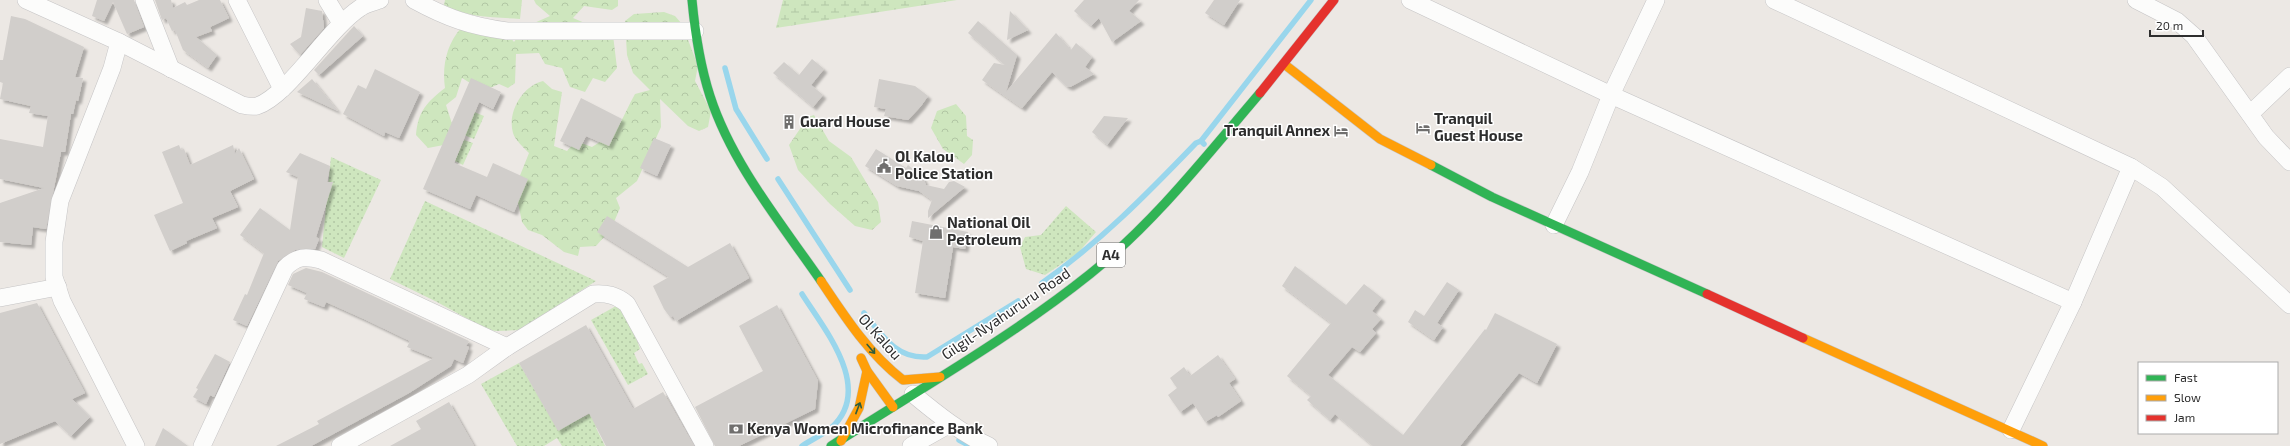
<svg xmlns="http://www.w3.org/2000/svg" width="2290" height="446" font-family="'Exo 2',sans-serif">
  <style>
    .grass { fill: url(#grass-dots) }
    .forest { fill: url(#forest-crowns) }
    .wetland { fill: url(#wetland-marsh) }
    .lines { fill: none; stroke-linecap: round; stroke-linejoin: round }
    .stream { stroke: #99d6ec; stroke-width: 5.5 }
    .building { fill: #d1cecb; filter: url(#shadow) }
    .street-casing { stroke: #c5c4c5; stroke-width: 18 }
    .fast-casing { stroke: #c5c4c5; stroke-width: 10 }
    .slow-casing { stroke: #c5c4c5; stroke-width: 10 }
    .jam-casing { stroke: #c5c4c5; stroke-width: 10 }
    .street { stroke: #fcfcfb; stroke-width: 17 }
    .fast { stroke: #30b455; stroke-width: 9 }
    .slow { stroke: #ff9f0a; stroke-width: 9 }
    .jam { stroke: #e5322d; stroke-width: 9 }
    .oneway { stroke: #2f5d3c }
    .labels { text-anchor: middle; stroke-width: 3; stroke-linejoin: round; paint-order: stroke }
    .shield { fill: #fff; stroke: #6d6d6d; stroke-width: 1 }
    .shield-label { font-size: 14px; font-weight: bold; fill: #2e2e2e }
    .poi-label { font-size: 15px; font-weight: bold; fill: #2e2e2e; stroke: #fff; text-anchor: start }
    .street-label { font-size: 15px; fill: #2e2e2e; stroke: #fff }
  </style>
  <defs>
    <pattern id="grass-dots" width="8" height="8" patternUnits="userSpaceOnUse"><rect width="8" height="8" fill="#cee6be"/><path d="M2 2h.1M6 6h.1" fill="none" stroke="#b1c6a4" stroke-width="1.8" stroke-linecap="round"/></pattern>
    <pattern id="forest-crowns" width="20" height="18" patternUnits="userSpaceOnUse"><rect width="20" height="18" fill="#cee6be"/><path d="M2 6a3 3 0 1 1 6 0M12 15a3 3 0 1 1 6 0" fill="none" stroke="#b1c6a4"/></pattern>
    <pattern id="wetland-marsh" width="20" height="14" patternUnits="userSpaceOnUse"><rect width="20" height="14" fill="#cee6be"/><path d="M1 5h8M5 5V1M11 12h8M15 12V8" fill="none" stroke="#b1c6a4"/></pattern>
    <filter id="shadow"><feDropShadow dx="3.5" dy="3.5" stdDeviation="1" flood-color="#0004"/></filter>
  </defs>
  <rect width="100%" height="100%" fill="#ece8e4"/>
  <!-- grass -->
  <g class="grass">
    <path d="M474 112 484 116 474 139 464 135Z"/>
    <path d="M464 140 473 143 463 165 455 161Z"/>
    <path d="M331 157 381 180 344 258 322 247Z"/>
    <path d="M425 201 596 281 519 330 497 331 488 330 437 302 390 279Z"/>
    <path d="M1066 206 1096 232 1078 253 1045 275 1026 269 1020 247 1025 237 1041 235Z"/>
    <path d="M616 306C630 318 634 332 640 349L634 353 639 364 642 363 648 374 628 385 591 320Z"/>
    <path d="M519 363 558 430 591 413 599 427 596 428 605 446H562L557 438 544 446H517L481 384Z"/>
  </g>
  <!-- forest -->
  <g class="forest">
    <path d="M445 0H522L520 19C494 17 467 18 444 5Z"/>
    <path d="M534 0H618V6L612 10 584 6 573 18 613 35 617 68 605 82 593 78 585 92 570 87 562 68 545 64 539 53 516 54 515 83 508 88 499 84 483 91 462 78 456 97 446 105 454 130 449 144 428 148 416 135C418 111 427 102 445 88 442 67 446 45 461 28L501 25 514 42 525 27 550 16 536 4Z"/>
    <path d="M664 12 675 16 682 24 698 66 695 81 711 111 708 127 699 131 688 126 660 99 661 127 637 181 616 198 620 208 611 229 596 246 580 247 578 256 564 252 542 235 528 230 522 222 515 188 529 153C524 148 515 140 513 133 507 113 522 86 543 81L552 89 562 92 554 146 567 151 576 141 592 147C601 141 613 135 619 125 625 115 629 104 635 94L650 90 633 73 627 55 625 21 634 14Z"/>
    <path d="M956 104 966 116 967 136 973 140 972 155 964 164 943 149 931 128 937 111Z"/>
    <path d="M814 115 829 141 851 157 878 202 881 222 872 230 855 226 830 204 798 170 789 145 808 117Z"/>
  </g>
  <!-- wetland -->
  <path class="wetland" d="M783 0H957L776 28Z"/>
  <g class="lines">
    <!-- stream -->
    <g class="stream">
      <path d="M725 68 736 109 767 159"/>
      <path d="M1201 141 1311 0"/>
      <path d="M778 179 850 290"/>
      <path d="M1042 283C1100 242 1147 194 1196 143L1201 141 1204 144"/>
      <path d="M864 313C882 335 896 359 927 357L1018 301"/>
      <path d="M959 440 970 446"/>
      <path d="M802 446C811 440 822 435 831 428 875 389 824 329 802 294"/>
    </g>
  </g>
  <!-- building -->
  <g class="building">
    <path d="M97 0H134L144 27 127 34 113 2 104 21 92 16Z"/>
    <path d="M155 0H171L173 8 185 2 187 5 199 0H220L229 18 210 27 212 31 196 37 217 55 208 68 183 50 175 30 172 31 166 18 162 20Z"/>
    <path d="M1084 0H1139L1129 11 1141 21 1112 42 1099 18 1091 26 1074 11Z"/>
    <path d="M1214 0H1240L1224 25 1205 13Z"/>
    <path d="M306 8 322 11 324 28 300 55 290 44 301 37Z"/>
    <path d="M1010 11 1028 30 1007 40Z"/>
    <path d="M11 16 25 19 84 47 75 77 83 78 78 101 76 100 73 114H71L65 152H61L46 229 33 227 31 245 0 242V203L44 188 0 179V139L43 147 48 116 29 113 31 106 0 99 3 83 0 82V60H3Z"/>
    <path d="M978 21 1017 55 1006 92 1056 33 1071 50 1076 43 1092 57 1085 67 1094 74 1070 87 1066 86 1052 72 1022 108 982 80 994 63 1005 65 968 33Z"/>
    <path d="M354 26 363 36 319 75 314 70Z"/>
    <path d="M812 59 824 69 811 85 823 95 813 107 773 73 784 62 799 75Z"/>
    <path d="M375 69 420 92 399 138 385 132 384 136 343 114 358 85 366 89Z"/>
    <path d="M471 78 501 92 493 109 479 102 454 163 487 177 493 163 528 179 514 212 476 195 470 209 423 189Z"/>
    <path d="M312 79 338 111 297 92Z"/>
    <path d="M879 79 915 86 928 96 921 106 908 120 884 116 886 109 874 107Z"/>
    <path d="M581 98 622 119 609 146 586 136 579 150 560 141Z"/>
    <path d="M1104 116 1128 118 1107 145 1092 132Z"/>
    <path d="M654 138 671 145 657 176 640 168Z"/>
    <path d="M179 145 181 150 184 149 190 165 233 145 235 154 239 148 254 179 230 191 238 207 212 218 217 228 186 241 187 243 170 251 154 215 183 203 162 152Z"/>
    <path d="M876 149 906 168 908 165 923 178 926 185 944 189 949 182 954 181 965 187 928 218V211L932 200 919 191 897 186 865 166Z"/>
    <path d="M300 153 330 166 327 182H333L316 237 319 239 315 249 295 250 278 261 247 326 233 320 245 294 247 295 264 253 240 235 260 208 290 230 298 177 286 172Z"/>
    <path d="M607 216 688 267 730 243 749 278 676 321 673 316 670 317 664 309 653 286 669 277 597 232Z"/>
    <path d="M912 221 968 232 965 249 953 247 945 298 915 293 923 241 909 237Z"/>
    <path d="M1295 266 1346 305 1364 284 1382 298 1372 311 1381 319 1372 329 1376 333 1360 352 1352 347 1328 375 1403 435 1485 329 1486 330 1495 313 1557 344 1537 383 1519 373 1460 446H1373L1335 414 1330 420 1307 400 1311 396 1287 376 1331 323 1282 286Z"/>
    <path d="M306 268 322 272 469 341 466 346 469 347 463 363 454 359 451 366 409 393 311 446H276L319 424 317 421 434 358 407 347 410 341 364 319 326 302 324 307 304 299 307 293 288 285 293 274Z"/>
    <path d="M1447 282 1459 290 1437 323 1443 327 1434 340 1408 322 1415 310 1424 316Z"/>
    <path d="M37 303 85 393 72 399 90 417 71 436 55 421 0 444V313Z"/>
    <path d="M777 305 818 381 815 409 739 446H715L695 407 763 371 739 326Z"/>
    <path d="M586 325 633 409 663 392 694 446H606L589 413 558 431 519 363Z"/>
    <path d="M215 354 230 362 214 397 210 395 206 404 193 397 198 389 196 388Z"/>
    <path d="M1218 355 1235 379 1229 383 1241 401 1218 417 1217 415 1205 422 1193 403 1180 412 1168 395 1177 388 1170 378 1184 367 1190 376Z"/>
    <path d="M449 402 474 446H390L421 429 416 421Z"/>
    <path d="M163 428 188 446H155Z"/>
  </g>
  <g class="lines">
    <defs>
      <g id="street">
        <path d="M26 0 119 42 242 105C247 106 253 107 257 106 288 96 328 29 360 8 365 4 374 2 380 0"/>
        <path d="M144 0 171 69"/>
        <path d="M237 0 282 89"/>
        <path d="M327 0 341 23"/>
        <path d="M414 0C447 18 470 26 507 31H695"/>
        <path d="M1410 0 1611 95 2073 302"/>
        <path d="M1774 0 2131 167 2162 187 2290 305"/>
        <path d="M2136 0 2177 21 2194 36 2266 137 2290 162"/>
        <path d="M119 42 112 68 60 201 54 242V277L62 301 136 446"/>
        <path d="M2250 114 2290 76"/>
        <path d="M1554 225 1580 172 1611 95 1656 0"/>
        <path d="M0 298 58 287"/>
        <path d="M507 347 593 294C607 293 616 295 627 304L705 446"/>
        <path d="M913 394C937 414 961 433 989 446"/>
        <path d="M2011 430 2073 302 2131 167"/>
        <path d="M202 446 285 268C297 256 306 256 321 260L507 347 468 375 340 446"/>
        <path d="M911 446 950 424"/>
      </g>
      <g id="fast">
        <path d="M692 0C695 32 700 65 710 96 732 164 781 223 821 281"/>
        <path d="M1431 165 1492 197 1707 294"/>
        <path d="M831 446C918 390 1010 338 1090 274 1155 222 1207 155 1260 93"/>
      </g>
      <g id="slow">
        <path d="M1284 64 1380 139 1431 165"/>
        <path d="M821 281C845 317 869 354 903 380L940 377"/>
        <path d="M1803 338 2043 446"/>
        <path d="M861 358 867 371 893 407"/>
        <path d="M841 441 859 408 867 371"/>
      </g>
      <g id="jam">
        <path d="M1260 93 1334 0"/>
        <path d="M1707 294 1803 338"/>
      </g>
    </defs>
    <!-- street casing -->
    <use href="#street" class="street-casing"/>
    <!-- fast casing -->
    <use href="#fast" class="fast-casing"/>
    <!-- slow casing -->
    <use href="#slow" class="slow-casing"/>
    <!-- jam casing -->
    <use href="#jam" class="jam-casing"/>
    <!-- street -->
    <use href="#street" class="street"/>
    <!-- fast -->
    <use href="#fast" class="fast"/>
    <!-- slow -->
    <use href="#slow" class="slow"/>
    <!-- jam -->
    <use href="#jam" class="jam"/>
  </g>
  <!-- one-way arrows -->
  <defs><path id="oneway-shaft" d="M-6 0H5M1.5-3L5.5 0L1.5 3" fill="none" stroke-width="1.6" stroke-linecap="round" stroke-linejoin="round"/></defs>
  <g class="oneway">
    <use href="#oneway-shaft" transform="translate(871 349) rotate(50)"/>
    <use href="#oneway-shaft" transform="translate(858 408) rotate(-69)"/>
  </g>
  <!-- icons -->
  <defs>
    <symbol id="building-bare" viewBox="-9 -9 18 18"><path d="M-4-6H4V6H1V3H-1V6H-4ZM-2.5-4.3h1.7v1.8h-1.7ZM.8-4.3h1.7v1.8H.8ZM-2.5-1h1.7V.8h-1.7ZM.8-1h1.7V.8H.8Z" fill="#706f6e" stroke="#fff" stroke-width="2.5" paint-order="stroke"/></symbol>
    <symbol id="hotel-bare" viewBox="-9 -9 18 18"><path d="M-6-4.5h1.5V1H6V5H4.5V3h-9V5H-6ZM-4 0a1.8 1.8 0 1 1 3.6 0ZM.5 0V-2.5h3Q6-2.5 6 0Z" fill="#706f6e" stroke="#fff" stroke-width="2.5" paint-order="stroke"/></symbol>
    <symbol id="civic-bare" viewBox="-9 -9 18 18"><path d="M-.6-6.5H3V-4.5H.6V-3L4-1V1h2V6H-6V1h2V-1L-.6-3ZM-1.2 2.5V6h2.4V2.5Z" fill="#706f6e" stroke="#fff" stroke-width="2.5" paint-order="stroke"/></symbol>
    <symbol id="shop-bare" viewBox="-9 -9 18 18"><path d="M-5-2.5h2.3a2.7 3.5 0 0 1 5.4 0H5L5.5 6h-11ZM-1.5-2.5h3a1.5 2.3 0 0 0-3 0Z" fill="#706f6e" stroke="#fff" stroke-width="2.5" paint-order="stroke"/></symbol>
    <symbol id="bank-bare" viewBox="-9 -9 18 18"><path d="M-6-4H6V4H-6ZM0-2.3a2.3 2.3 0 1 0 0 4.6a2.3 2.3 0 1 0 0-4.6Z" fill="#706f6e" stroke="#fff" stroke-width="2.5" paint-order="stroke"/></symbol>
  </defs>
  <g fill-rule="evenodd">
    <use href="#building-bare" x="779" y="112" width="20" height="20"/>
    <use href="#hotel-bare" x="1413" y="118" width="20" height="20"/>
    <use href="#hotel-bare" x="1331" y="121" width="20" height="20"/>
    <use href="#civic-bare" x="874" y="156" width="20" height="20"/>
    <use href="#shop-bare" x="926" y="222" width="20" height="20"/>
    <use href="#bank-bare" x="726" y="419" width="20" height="20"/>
  </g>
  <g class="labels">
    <!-- shield labels -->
    <rect class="shield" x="1097" y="243" width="28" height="24" rx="3"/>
    <g class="shield-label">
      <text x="1111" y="260">A4</text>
    </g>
    <!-- poi labels -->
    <g class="poi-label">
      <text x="1434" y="124">Tranquil<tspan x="1434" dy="17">Guest House</tspan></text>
      <text x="800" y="127">Guard House</text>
      <text x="1330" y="136" text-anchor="end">Tranquil Annex</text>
      <text x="895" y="162">Ol Kalou<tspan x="895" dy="17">Police Station</tspan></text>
      <text x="947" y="228">National Oil<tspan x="947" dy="17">Petroleum</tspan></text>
      <text x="747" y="434">Kenya Women Microfinance Bank</text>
    </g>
    <!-- street labels -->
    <g class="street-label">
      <text transform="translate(1006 314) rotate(-34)" y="5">Gilgil-Nyahururu Road</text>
      <text transform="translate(880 337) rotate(48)" y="5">Ol Kalou</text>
    </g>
  </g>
  <!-- legend -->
  <rect x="2138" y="362" width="140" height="72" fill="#ffffff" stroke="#ababab"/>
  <rect x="2146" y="375" width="20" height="6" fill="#30b455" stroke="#ababab"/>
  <text x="2174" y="382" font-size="12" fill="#2e2e2e">Fast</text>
  <rect x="2146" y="395" width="20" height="6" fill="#ff9f0a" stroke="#ababab"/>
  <text x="2174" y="402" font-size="12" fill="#2e2e2e">Slow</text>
  <rect x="2146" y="415" width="20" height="6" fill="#e5322d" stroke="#ababab"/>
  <text x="2174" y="422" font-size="12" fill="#2e2e2e">Jam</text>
  <!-- scale -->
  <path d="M2150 30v6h53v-6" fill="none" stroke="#2e2e2e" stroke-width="2"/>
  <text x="2156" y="30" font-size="12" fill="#2e2e2e" stroke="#ffffff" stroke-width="3" paint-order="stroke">20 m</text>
</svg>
